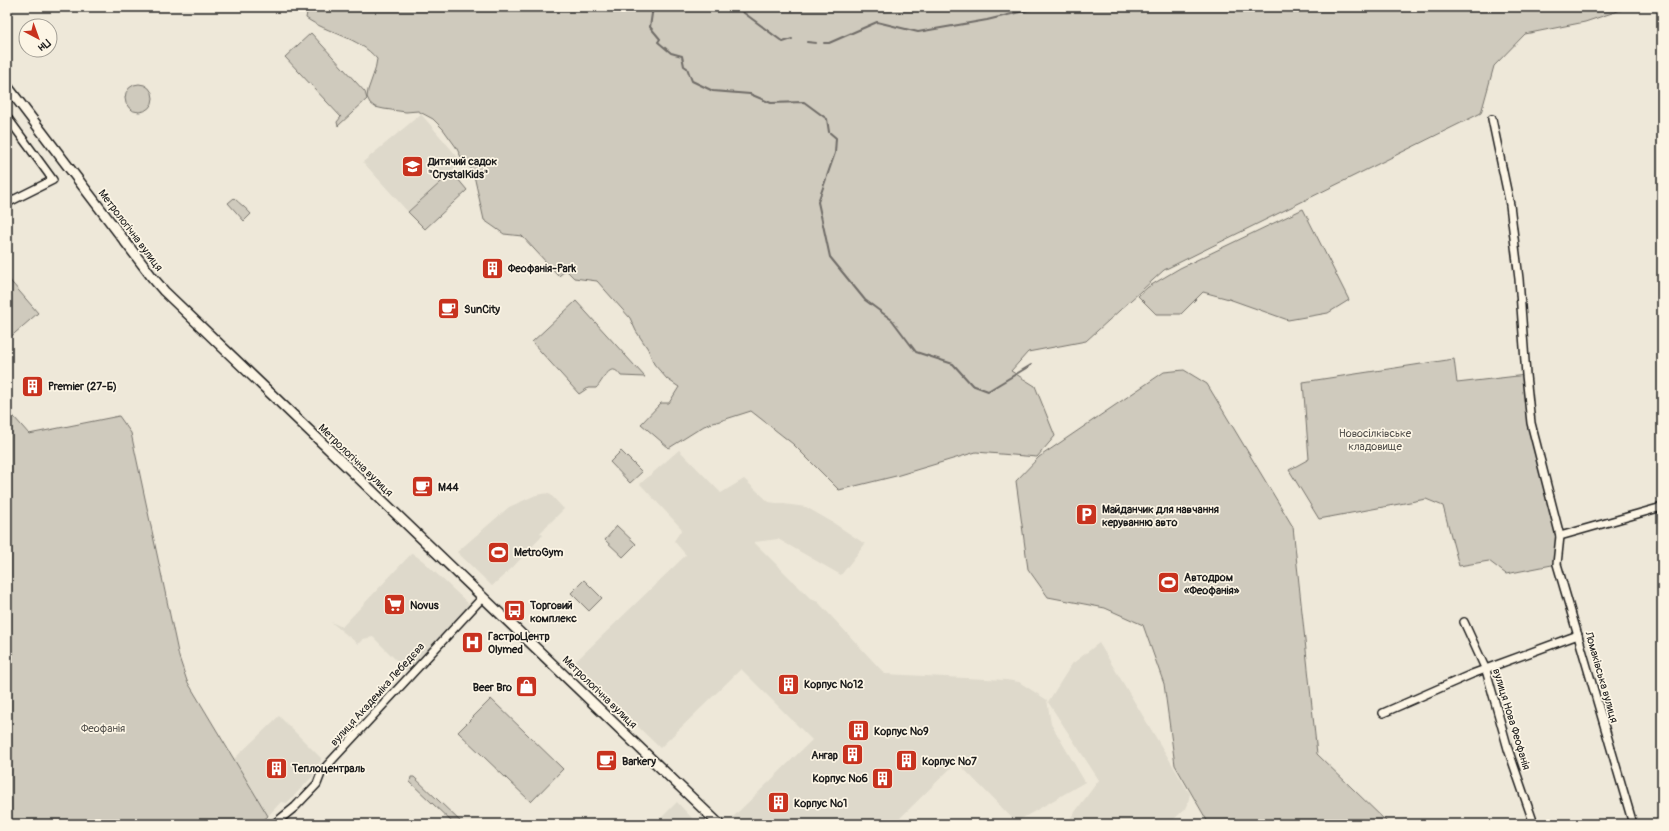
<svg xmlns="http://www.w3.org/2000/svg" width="1669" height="831" font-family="Pangolin,sans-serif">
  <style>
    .built { fill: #ded9cb }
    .green { fill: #cfcabd; stroke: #76736c }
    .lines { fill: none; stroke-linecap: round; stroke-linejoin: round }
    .stream { stroke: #6f6c67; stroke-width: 2 }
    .street-casing { stroke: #1c1c1c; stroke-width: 10 }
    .secondary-casing { stroke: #1c1c1c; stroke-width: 12 }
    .street { stroke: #fcf5e5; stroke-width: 7 }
    .secondary { stroke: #fcf5e5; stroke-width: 9 }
    .labels { text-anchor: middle; stroke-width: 3.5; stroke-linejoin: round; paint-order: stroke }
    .poi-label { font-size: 11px; font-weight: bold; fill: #1c1c1c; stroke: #fcf5e5; text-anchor: start }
    .street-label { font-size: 11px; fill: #1c1c1c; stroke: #fcf5e5 }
    .park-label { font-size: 11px; fill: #52504c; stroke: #fcf5e5 }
  </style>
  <rect width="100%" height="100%" fill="#eee8d9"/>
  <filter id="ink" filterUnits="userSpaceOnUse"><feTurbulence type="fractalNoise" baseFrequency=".025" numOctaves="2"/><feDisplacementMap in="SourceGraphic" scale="8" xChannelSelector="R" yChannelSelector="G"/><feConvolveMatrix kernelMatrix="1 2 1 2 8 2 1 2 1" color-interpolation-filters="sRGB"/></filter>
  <g filter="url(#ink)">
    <!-- built -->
    <g class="built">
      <path d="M421 114 462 162 408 212 363 162Z"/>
      <path d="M679 450 721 493 744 479 769 502 806 507 832 522 865 544 841 575 778 539 754 542 811 599 818 602 885 674 1006 680 1019 682 1047 700 1051 724 1085 782 1016 822 957 762 897 821 900 824H738L732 818 812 740 741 669 660 748 573 664 686 555 674 541 682 529 640 484Z"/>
      <path d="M549 493 564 509 540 533 543 535 513 567 492 586 457 552 509 507 536 495Z"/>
      <path d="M412 553 423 561 470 605 407 671 373 637 363 639 358 644 331 622 342 627Z"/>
      <path d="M1099 643 1190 794 1187 807 1172 821 1175 824H1066L1099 780 1048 702 1072 664Z"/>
      <path d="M279 716 321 758V761L312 770 313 776 287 803 281 802 268 816 234 759Z"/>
      <path d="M677 802 690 816 698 824H655Z"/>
    </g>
    <!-- green -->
    <g class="green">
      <path d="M308 7H1630L1585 22 1525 34 1494 66 1481 113 1164 270 1086 341 1028 352 1011 371 1035 386 1055 436 1037 457 976 452 896 476 839 490 793 444 751 411 704 426 669 448 641 424 661 403H669L679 387 667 379 654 364 648 349 636 331 630 318 597 281 574 278 566 270 559 276 522 236 504 234 484 220 473 171 461 157 456 147 443 129 433 119 418 111 406 112 384 109 375 107 370 103 367 97 368 90 375 70 377 59C359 37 327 33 306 18Z"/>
      <path d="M311 33 365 92 367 99 338 126 337 122 341 117 285 57Z"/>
      <circle cx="139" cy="98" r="14"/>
      <path d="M452 172 467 190 425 229 408 212Z"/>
      <path d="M234 198C240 204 246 208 251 214L244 221 228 203Z"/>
      <path d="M1303 209 1349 300 1328 313 1288 320 1229 299 1203 292 1181 314H1156L1138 296 1148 287 1180 268Z"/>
      <path d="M7 277 38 313 7 340Z"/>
      <path d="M576 301 645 377 621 376C610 359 603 382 596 388H588L579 394 532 342Z"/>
      <path d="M1454 359 1457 383 1526 375 1531 423 1560 536 1557 564 1506 574 1489 561 1459 566 1443 506 1426 499 1319 519 1289 470 1309 459 1303 382Z"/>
      <path d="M1184 370 1207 384 1293 527 1317 754 1389 824H1209L1175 765 1164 684 1143 625 1105 608 1048 597 1028 569 1016 481 1039 457 1164 372Z"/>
      <path d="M7 409 29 434 119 416 131 433 179 657 187 681 268 816 259 824H7Z"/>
      <path d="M621 451 642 472 630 483 610 462Z"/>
      <path d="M617 526 636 544 623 557 605 540Z"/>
      <path d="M584 580 602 598 589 611 571 593Z"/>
      <path d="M491 699 563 769 531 802 458 732Z"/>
      <path d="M411 777H414L463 824H454L410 782Z"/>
    </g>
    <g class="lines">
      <!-- stream -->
      <g class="stream">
        <path d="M653 7 650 27 660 39 658 42 671 53 682 56 684 66 687 68 692 81 713 91 750 94 771 103 804 102 827 119 829 132 836 138 835 153 818 202 830 257 865 300 892 320 916 352 953 364 972 385 988 391 1031 365"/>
        <path d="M736 7 783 42 792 39"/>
        <path d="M807 42 816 43"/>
        <path d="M824 43H829L877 22 918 32 987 20 1040 7"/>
      </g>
      <defs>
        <g id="street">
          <path d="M7 117 53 180 7 203"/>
          <path d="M1492 119 1510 205 1519 279 1526 375 1531 423 1560 536 1557 564 1633 824"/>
          <path d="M1560 536 1662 507"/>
          <path d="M1464 622 1486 670 1508 749 1534 824"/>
          <path d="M1383 713 1472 674 1578 635"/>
          <path d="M274 824 295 807 317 784 322 771 483 597"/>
        </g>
        <path id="secondary" d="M7 86 152 277 164 291 719 824"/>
      </defs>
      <!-- street casing -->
      <use href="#street" class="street-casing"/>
      <!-- secondary casing -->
      <use href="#secondary" class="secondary-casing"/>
      <!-- street -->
      <use href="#street" class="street"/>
      <!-- secondary -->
      <use href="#secondary" class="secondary"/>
    </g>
  </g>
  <!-- icons -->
  <defs>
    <symbol id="school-square" viewBox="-11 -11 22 22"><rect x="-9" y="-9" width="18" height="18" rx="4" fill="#c8321e" stroke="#fcf5e5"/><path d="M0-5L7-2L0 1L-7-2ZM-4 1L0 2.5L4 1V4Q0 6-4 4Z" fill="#fff"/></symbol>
    <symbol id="building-square" viewBox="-11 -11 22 22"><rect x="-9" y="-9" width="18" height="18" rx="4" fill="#c8321e" stroke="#fcf5e5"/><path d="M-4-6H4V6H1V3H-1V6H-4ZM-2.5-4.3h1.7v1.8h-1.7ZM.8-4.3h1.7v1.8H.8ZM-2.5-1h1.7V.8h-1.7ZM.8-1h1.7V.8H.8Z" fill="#fff"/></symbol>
    <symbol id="cafe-square" viewBox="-11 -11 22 22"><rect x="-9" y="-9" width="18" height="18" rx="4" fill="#c8321e" stroke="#fcf5e5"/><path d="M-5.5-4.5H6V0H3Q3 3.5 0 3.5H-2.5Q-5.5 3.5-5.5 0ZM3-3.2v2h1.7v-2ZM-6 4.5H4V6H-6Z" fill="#fff"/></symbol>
    <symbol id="parking-square" viewBox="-11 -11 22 22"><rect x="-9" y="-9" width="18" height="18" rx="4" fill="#c8321e" stroke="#fcf5e5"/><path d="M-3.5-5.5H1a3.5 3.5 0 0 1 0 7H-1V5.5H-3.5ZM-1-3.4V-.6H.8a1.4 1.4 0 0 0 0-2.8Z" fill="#fff"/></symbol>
    <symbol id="stadium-square" viewBox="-11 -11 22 22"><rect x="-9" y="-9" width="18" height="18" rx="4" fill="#c8321e" stroke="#fcf5e5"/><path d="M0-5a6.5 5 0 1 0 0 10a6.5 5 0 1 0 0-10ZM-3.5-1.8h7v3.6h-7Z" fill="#fff"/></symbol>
    <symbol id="supermarket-square" viewBox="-11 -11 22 22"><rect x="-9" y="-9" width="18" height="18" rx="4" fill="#c8321e" stroke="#fcf5e5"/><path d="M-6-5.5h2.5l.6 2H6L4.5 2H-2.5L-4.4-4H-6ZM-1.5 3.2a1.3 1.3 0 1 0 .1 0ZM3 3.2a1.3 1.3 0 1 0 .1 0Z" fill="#fff"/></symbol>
    <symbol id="bus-square" viewBox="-11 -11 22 22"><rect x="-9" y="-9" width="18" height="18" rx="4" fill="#c8321e" stroke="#fcf5e5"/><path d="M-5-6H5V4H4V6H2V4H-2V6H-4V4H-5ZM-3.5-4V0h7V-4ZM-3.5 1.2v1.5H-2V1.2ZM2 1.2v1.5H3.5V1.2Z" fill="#fff"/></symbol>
    <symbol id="hospital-square" viewBox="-11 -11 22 22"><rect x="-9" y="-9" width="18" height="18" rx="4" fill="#c8321e" stroke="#fcf5e5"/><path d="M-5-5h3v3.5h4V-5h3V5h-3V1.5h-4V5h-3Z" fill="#fff"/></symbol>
    <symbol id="shop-square" viewBox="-11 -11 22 22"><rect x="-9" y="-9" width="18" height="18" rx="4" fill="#c8321e" stroke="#fcf5e5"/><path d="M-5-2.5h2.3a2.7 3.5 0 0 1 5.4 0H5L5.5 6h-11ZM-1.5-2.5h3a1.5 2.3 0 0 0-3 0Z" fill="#fff"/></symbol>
  </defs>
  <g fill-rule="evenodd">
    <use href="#school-square" x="400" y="154" width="25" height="25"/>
    <use href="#building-square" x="480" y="256" width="25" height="25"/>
    <use href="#cafe-square" x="436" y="296" width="25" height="25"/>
    <use href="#building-square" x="20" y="374" width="25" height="25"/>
    <use href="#cafe-square" x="410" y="474" width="25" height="25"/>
    <use href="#parking-square" x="1074" y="502" width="25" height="25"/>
    <use href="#stadium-square" x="486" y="540" width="25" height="25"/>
    <use href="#stadium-square" x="1156" y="570" width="25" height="25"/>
    <use href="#supermarket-square" x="382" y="592" width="25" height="25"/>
    <use href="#bus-square" x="502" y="598" width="25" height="25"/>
    <use href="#hospital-square" x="460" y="630" width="25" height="25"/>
    <use href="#building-square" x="776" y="672" width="25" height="25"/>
    <use href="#shop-square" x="514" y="674" width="25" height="25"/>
    <use href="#building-square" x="846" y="718" width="25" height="25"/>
    <use href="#building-square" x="840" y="742" width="25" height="25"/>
    <use href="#cafe-square" x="594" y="748" width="25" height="25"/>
    <use href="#building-square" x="894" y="748" width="25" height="25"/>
    <use href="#building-square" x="264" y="756" width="25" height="25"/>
    <use href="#building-square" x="870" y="766" width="25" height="25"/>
    <use href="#building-square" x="766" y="790" width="25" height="25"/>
  </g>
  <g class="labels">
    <!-- poi labels -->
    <g class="poi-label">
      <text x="428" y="165">Дитячий садок<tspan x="428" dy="13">"CrystalKids"</tspan></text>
      <text x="508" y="272">Феофанія-Park</text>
      <text x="464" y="313">SunCity</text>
      <text x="48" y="390">Premier (27-Б)</text>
      <text x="438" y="491">M44</text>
      <text x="1102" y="513">Майданчик для навчання<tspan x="1102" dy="13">керуванню авто</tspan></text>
      <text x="514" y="556">MetroGym</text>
      <text x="1184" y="581">Автодром<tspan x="1184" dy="13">«Феофанія»</tspan></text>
      <text x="410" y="609">Novus</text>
      <text x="530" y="609">Торговий<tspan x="530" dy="13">комплекс</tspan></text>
      <text x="488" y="640">ГастроЦентр<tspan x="488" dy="13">Olymed</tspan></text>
      <text x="804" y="688">Корпус №12</text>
      <text x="512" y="691" text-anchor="end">Beer Bro</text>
      <text x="874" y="735">Корпус №9</text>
      <text x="838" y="759" text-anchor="end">Ангар</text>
      <text x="622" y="765">Barkery</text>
      <text x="922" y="765">Корпус №7</text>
      <text x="292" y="772">Теплоцентраль</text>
      <text x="868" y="782" text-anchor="end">Корпус №6</text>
      <text x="794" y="807">Корпус №1</text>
    </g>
    <!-- street labels -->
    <g class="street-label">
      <text transform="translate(131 230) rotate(53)" y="4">Метрологічна вулиця</text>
      <text transform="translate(356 460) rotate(44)" y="4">Метрологічна вулиця</text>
      <text transform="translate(1602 677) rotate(74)" y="4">Ломаківська вулиця</text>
      <text transform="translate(600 692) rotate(44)" y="4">Метрологічна вулиця</text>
      <text transform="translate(377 694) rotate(-48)" y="4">вулиця Академіка Лебедєва</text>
      <text transform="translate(1512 719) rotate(73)" y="4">вулиця Нова Феофанія</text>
    </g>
    <!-- park labels -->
    <g class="park-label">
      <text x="1375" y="437">Новосілківське<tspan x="1375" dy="13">кладовище</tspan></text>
      <text x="103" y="732">Феофанія</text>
    </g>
  </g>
  <!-- margin -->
  <rect width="1669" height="831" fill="none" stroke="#fcf5e5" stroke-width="24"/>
  <rect x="12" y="12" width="1645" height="807" fill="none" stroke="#1c1c1c" stroke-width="1.5" filter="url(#ink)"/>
  <!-- north arrow -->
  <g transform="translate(38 38) rotate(139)"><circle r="19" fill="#fcf5e5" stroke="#a29e95"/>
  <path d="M0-3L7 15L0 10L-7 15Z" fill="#c8321e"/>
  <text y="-6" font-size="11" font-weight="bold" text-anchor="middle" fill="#1c1c1c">Пн</text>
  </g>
</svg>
